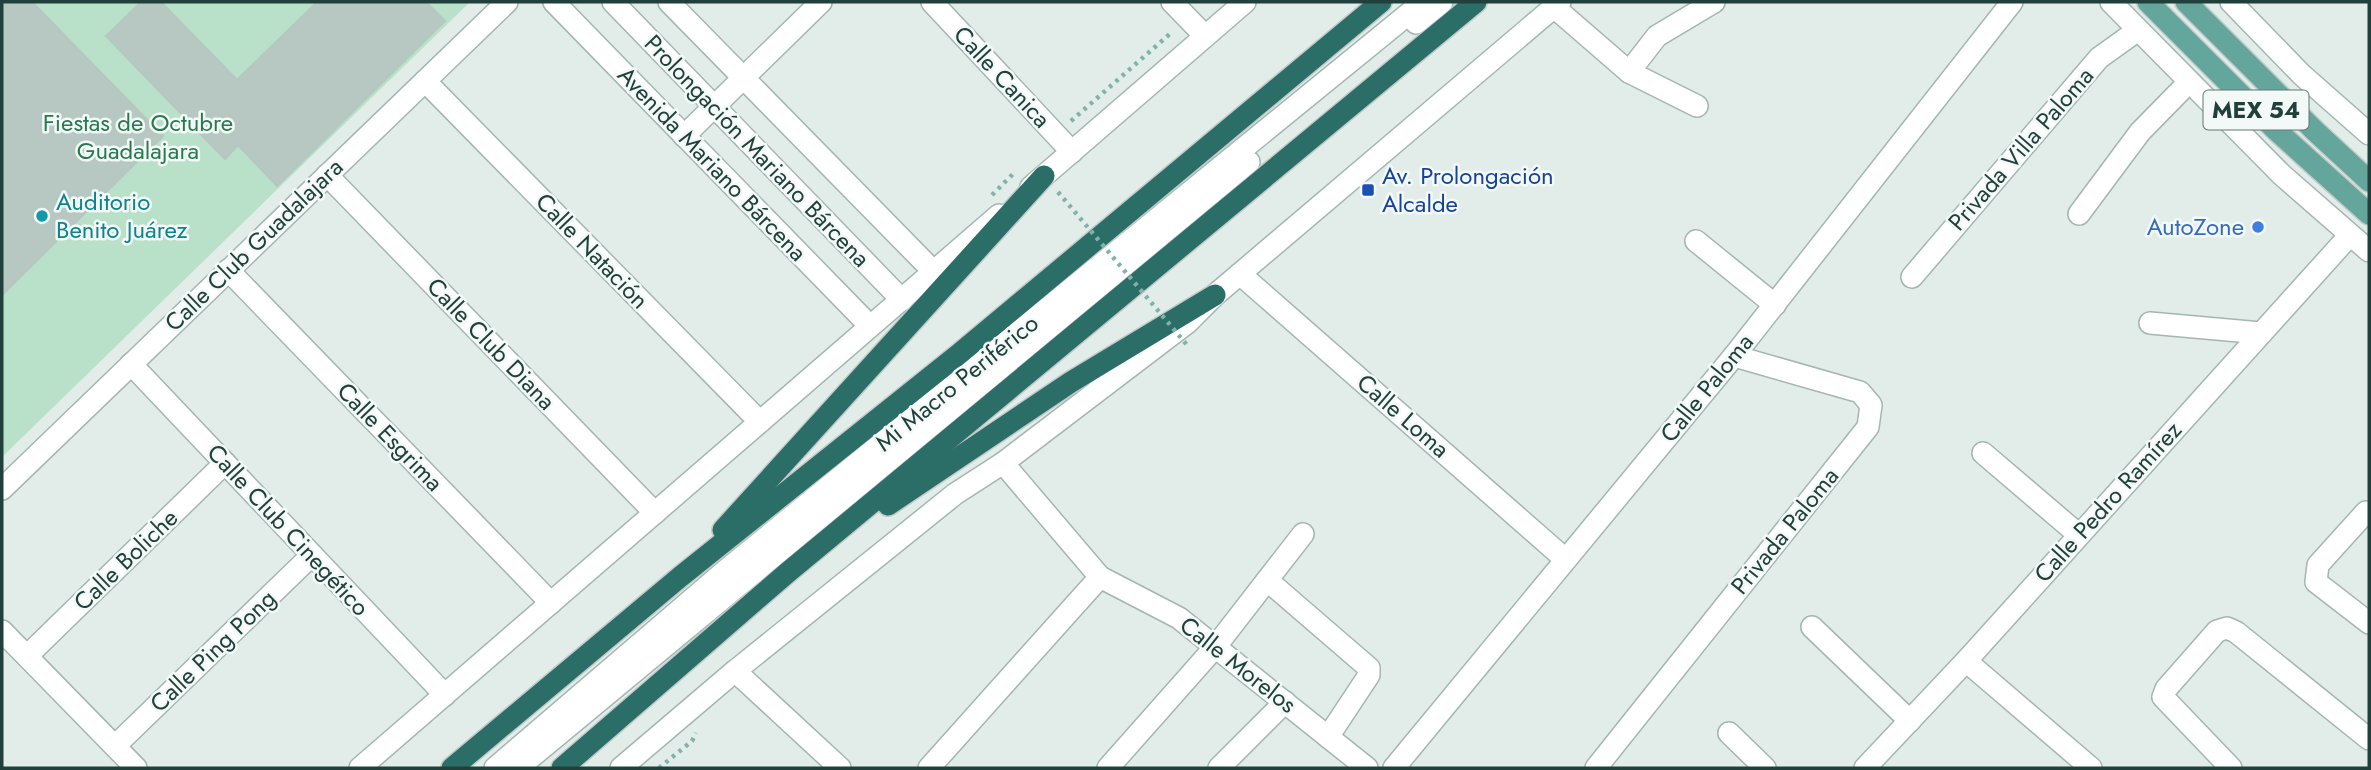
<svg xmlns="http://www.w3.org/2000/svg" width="2371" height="770" font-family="Jost,sans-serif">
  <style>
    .green { fill: #b9e0c8 }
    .building { fill: #b7c8c3; stroke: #b4c7c1; stroke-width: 2 }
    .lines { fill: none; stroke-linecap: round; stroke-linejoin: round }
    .minor-casing { stroke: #a4b6b1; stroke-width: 24 }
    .major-casing { stroke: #c1cac8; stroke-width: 24 }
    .highway-casing { stroke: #c1cac8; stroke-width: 24 }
    .path { stroke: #80b3a9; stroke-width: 4.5; stroke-dasharray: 3.5 5; stroke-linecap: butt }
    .minor { stroke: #fff; stroke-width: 21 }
    .major { stroke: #64a69c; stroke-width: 21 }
    .highway { stroke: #2a6e67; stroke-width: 21 }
    .path-bridge { stroke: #80b3a9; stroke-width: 4.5; stroke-dasharray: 3.5 5; stroke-linecap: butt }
    .transit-dot { fill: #1a4fb4; stroke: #f3f9f7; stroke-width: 2.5 }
    .culture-dot { fill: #0f9aa8; stroke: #f3f9f7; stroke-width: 2.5 }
    .shop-dot { fill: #3f7fe0; stroke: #f3f9f7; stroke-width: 2.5 }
    .labels { text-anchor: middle; stroke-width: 5; stroke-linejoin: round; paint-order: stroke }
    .shield { fill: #f3f9f7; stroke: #607873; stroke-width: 2 }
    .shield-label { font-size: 23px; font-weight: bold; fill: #21403b }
    .street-label { font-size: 24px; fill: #21403b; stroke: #f3f9f7 }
    .park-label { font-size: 24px; fill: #287950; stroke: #f3f9f7 }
    .transit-label { font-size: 24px; fill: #164399; stroke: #f3f9f7; text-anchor: start }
    .culture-label { font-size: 24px; fill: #0d838f; stroke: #f3f9f7; text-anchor: start }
    .shop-label { font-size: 24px; fill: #366cbe; stroke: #f3f9f7; text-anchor: end }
  </style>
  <rect width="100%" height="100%" fill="#e2ede9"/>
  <!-- green -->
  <path class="green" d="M2 2H470L2 457Z"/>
  <!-- building -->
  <g class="building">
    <path d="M2 2H32L163 136 2 295Z"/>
    <path d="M141 2H161L237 80 317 2H426L445 21 277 186 238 145 225 159 106 36Z"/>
  </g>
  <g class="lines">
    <defs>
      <g id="minor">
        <path d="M554 2 870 326"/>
        <path d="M613 2 902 300"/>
        <path d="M669 2 934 272"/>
        <path d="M932 2 1072 152"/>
        <path d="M1172 2 1205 36"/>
        <path d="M2111 2 2282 175 2369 251"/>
        <path d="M2231 2 2302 75 2369 134"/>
        <path d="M1554 7 1629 72"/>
        <path d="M1416 23 1442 2"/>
        <path d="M425 81 760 422"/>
        <path d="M1697 106 1629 72 1657 36 1714 2"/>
        <path d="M684 136 821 2"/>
        <path d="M327 175 655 513"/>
        <path d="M1031 187 1245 2"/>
        <path d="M2079 214 2140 132 2189 82"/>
        <path d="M1696 241 1775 305"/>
        <path d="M228 270 551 603"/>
        <path d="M1240 274 1565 559"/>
        <path d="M1912 277 2099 58 2138 30"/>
        <path d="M2150 323 2261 333"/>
        <path d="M131 364 445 695"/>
        <path d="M1983 453 2079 535"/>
        <path d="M1003 463 1100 577 1179 618 1367 768"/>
        <path d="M2 489 507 2"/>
        <path d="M2369 513 2366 512 2318 565 2316 582 2369 623"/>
        <path d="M1267 580 1369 668V675L1328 737"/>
        <path d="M1812 627 1910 721"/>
        <path d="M2 631 136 768"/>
        <path d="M27 656 225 463"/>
        <path d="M1966 661 2091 768"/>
        <path d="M735 671 840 768"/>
        <path d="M1729 733 1765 768"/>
        <path d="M115 746 312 555"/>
        <path d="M360 768 999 215"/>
        <path d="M495 768 725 571 1423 2"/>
        <path d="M518 768 1249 162"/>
        <path d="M621 768 735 671 955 494 1003 463 1187 323 1215 295 1560 2"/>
        <path d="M929 768 1100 577"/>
        <path d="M1108 768 1216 646 1303 534"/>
        <path d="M1219 768 1285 702"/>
        <path d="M1394 768 1734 356 2012 2"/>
        <path d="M1596 768 1868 427 1871 405 1860 392 1734 356"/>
        <path d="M1865 768 1966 661 2350 235"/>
        <path d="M2231 768 2163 697 2166 689 2217 631 2227 628 2236 632 2369 739"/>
      </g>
      <g id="major">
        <path d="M2148 2 2276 130 2369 214"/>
        <path d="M2186 2 2315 131 2369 181"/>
      </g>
      <g id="highway">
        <path d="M888 505 1071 382 1215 295"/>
        <path d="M723 530 1044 176"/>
        <path d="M452 768 680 577 959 354 1381 2"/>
        <path d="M562 768 787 573 1476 2"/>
      </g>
    </defs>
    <!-- minor casing -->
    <use href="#minor" class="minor-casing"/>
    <!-- major casing -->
    <use href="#major" class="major-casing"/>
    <!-- highway casing -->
    <use href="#highway" class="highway-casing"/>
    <!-- path -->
    <g class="path">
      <path d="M1071 121 1172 32"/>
      <path d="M992 195 1013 174"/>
      <path d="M659 768 692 741 696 733"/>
    </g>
    <!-- minor -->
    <use href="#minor" class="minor"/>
    <!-- major -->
    <use href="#major" class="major"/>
    <!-- highway -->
    <use href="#highway" class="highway"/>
    <!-- path-bridge -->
    <path class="path-bridge" d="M1058 192 1187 345"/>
  </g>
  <!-- markers -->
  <rect class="transit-dot" x="1361" y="183" width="14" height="14" rx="3.5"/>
  <circle class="culture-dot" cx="42" cy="216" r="7"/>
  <circle class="shop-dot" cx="2258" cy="227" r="7"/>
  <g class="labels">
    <!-- shield labels -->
    <rect class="shield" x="2203.5" y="90.5" width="105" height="39" rx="5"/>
    <g class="shield-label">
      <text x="2256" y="118">MEX 54</text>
    </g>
    <!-- street labels -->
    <g class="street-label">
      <text transform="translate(1002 77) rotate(47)" y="8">Calle Canica</text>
      <text transform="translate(2021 149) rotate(-49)" y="8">Privada Villa Paloma</text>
      <text transform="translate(757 151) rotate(46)" y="8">Prolongación Mariano Bárcena</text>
      <text transform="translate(712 164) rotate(46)" y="8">Avenida Mariano Bárcena</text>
      <text transform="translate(254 245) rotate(-44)" y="8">Calle Club Guadalajara</text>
      <text transform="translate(592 251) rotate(46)" y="8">Calle Natación</text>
      <text transform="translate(491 344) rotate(46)" y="8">Calle Club Diana</text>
      <text transform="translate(957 383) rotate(-39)" y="8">Mi Macro Periférico</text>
      <text transform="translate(1707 388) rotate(-51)" y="8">Calle Paloma</text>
      <text transform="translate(1403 416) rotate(41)" y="8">Calle Loma</text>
      <text transform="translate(390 437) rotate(46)" y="8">Calle Esgrima</text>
      <text transform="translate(2108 502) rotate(-48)" y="8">Calle Pedro Ramírez</text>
      <text transform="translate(288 530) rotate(47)" y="8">Calle Club Cinegético</text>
      <text transform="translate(1785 531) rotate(-51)" y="8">Privada Paloma</text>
      <text transform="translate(126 560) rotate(-44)" y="8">Calle Boliche</text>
      <text transform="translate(213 651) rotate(-44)" y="8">Calle Ping Pong</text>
      <text transform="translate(1238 665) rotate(38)" y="8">Calle Morelos</text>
    </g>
    <!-- park labels -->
    <g class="park-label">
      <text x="138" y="131">Fiestas de Octubre<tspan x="138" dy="28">Guadalajara</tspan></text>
    </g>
    <!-- transit labels -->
    <g class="transit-label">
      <text x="1382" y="184">Av. Prolongación<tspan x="1382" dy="28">Alcalde</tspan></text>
    </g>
    <!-- culture labels -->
    <g class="culture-label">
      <text x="56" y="210">Auditorio<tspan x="56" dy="28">Benito Juárez</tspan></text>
    </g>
    <!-- shop labels -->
    <g class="shop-label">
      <text x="2244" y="235">AutoZone</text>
    </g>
  </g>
  <!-- border -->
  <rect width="2371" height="770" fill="none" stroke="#21403b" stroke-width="7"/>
</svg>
